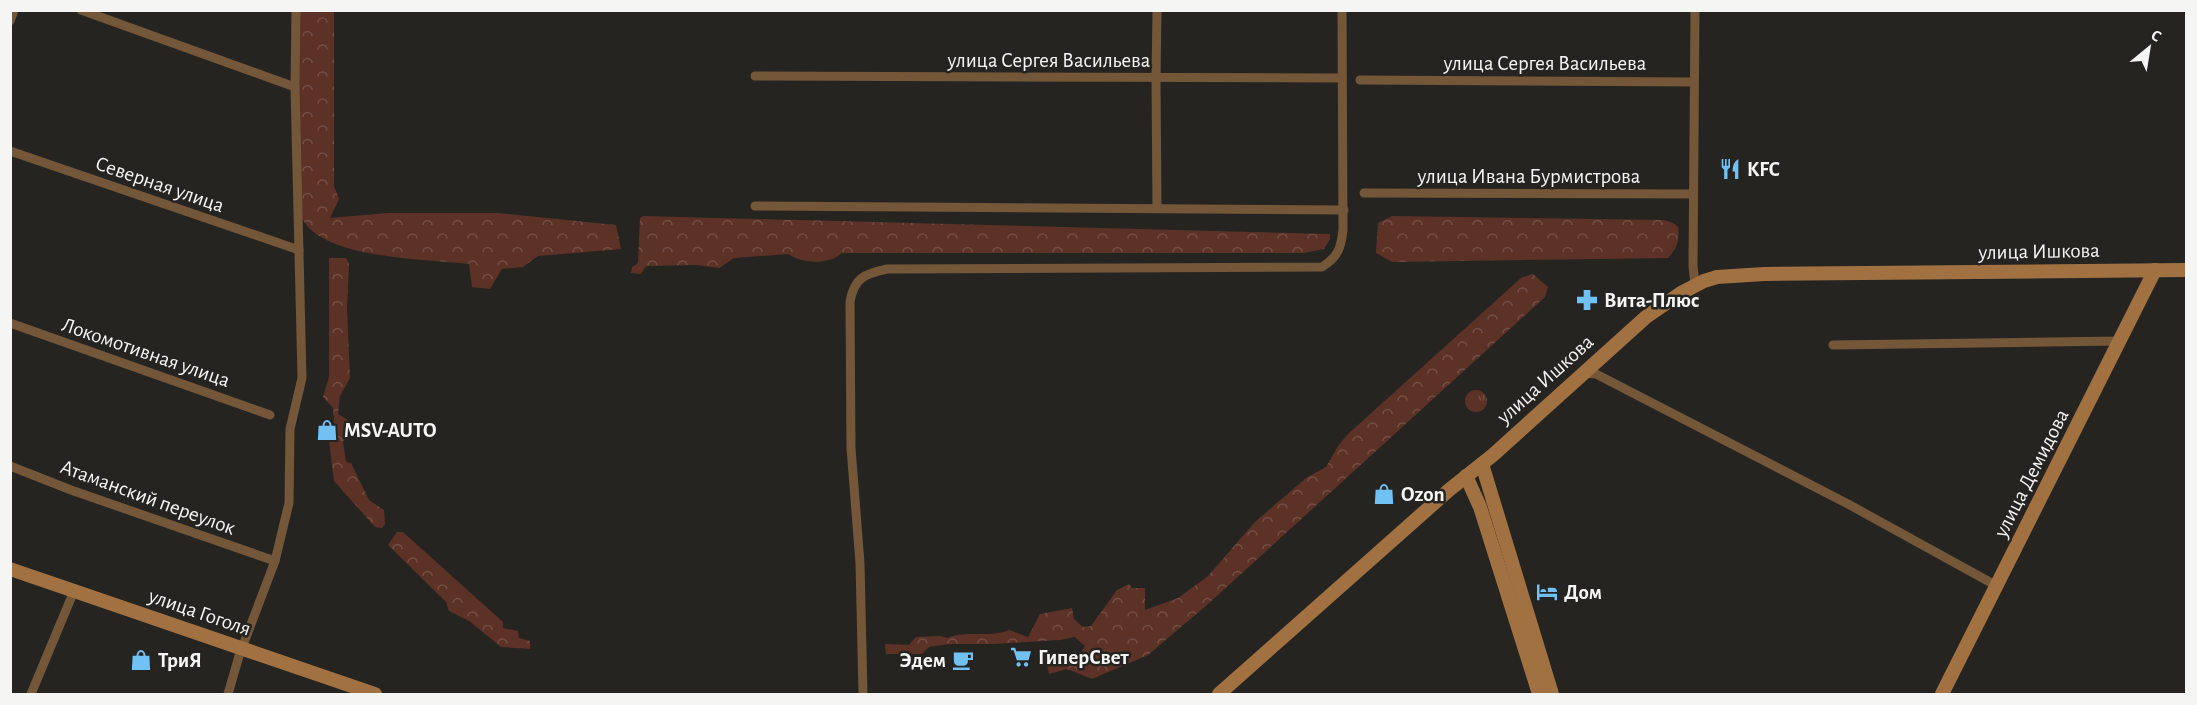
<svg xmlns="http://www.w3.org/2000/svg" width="2197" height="705" font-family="'Alegreya Sans',sans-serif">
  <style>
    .forest { fill: url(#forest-crowns) }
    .park { fill: url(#park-tufts) }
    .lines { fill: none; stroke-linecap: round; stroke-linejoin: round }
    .street { stroke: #745639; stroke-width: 9 }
    .secondary { stroke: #a17142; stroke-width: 14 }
    .labels { text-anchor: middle; stroke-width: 5; stroke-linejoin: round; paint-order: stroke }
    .street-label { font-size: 21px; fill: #f5f5f3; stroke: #252421 }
    .poi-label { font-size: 21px; font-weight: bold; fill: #f5f5f3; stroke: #252421; text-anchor: start }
  </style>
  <defs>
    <pattern id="forest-crowns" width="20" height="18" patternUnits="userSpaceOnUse" patternTransform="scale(1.5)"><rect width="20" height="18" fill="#5c3126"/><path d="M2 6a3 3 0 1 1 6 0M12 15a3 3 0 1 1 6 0" fill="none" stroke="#744f46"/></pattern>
    <pattern id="park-tufts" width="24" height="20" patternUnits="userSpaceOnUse" patternTransform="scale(1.5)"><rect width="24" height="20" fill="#5c3126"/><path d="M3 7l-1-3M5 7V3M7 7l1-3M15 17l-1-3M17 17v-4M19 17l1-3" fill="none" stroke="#744f46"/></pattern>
  </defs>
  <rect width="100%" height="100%" fill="#252421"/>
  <!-- forest -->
  <g class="forest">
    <path d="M300 11H334V186L339 199 330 218 388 213H499L616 225 621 249 538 256 523 267 502 269 490 289 472 287 469 264C427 259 330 259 305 223 300 217 300 207 298 200Z"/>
    <path d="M643 216 1330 234V239L1324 249 1304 253H842C829 265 803 264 788 254L734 258 719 268 697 265 646 266 641 274 631 273 632 267 638 263 640 218Z"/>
    <path d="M1392 216 1664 220 1673 223 1678 227C1680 240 1677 248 1668 258L1392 262 1376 253 1378 223Z"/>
    <path d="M329 258H346L349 264 347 309 350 378 340 396 338 414 350 421 348 436 343 442 346 462 351 463 369 500 384 510 385 524 382 528 375 527 334 481 329 441 335 431 333 408 323 397 329 377Z"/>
    <path d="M1533 274 1548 287 1545 297 1207 605 1148 655 1092 679 1067 669 1049 674 1047 664 1053 654 1078 657 1085 646 1075 637 1060 640 994 644H949L929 647 922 654H886L885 644 909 645 916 637 941 636 947 638C967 629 989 639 1009 630L1028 637 1040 614 1072 608 1074 619 1083 627 1091 626 1117 590 1129 584 1132 588H1145V610L1178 598 1208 576 1255 522 1306 478 1326 467 1338 446 1348 434 1521 278Z"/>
    <path d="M397 532H403L503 622V628L518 631 519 638 530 641V649L501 647 469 621 449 611 446 602 388 545Z"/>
  </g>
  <!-- park -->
  <circle class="park" cx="1476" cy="401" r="11"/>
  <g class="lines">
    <!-- street -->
    <g class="street">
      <path d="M81 10 295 87"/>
      <path d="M1695 10 1693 266 1695 285"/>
      <path d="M10 21 14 10"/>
      <path d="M755 76 1342 78"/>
      <path d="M1360 80 1694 82"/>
      <path d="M10 151 299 250"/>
      <path d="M1364 193 1693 194"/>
      <path d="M755 206 1344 210"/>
      <path d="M1157 207 1156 79 1157 10"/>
      <path d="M10 323 270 415"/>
      <path d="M1833 345 2120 341"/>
      <path d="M1584 373 1596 374 1848 504 1997 586"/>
      <path d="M10 466 71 490 275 561"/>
      <path d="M31 694 74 591"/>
      <path d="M228 694 239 656 275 561 289 503 290 429 302 378 295 87 296 10"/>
      <path d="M863 694 860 563 851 448 850 302C854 278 864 274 887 269L1322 267C1338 257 1341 248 1343 230L1342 10"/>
    </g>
    <!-- secondary -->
    <g class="secondary">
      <path d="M1482 464 1552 694"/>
      <path d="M1466 476 1480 507 1539 694"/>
      <path d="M10 569 375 694"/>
      <path d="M1219 694 1449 490 1493 455 1646 317 1681 293 1704 281 1717 277 1764 274 2186 270"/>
      <path d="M1942 694 2155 270"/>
    </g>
  </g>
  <!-- icons -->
  <defs>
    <symbol id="restaurant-bare" viewBox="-9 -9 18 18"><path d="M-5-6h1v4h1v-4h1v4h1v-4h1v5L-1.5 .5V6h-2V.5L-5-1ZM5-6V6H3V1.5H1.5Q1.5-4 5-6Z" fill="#71c1f5" stroke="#252421" stroke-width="2.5" paint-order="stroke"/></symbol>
    <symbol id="pharmacy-bare" viewBox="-9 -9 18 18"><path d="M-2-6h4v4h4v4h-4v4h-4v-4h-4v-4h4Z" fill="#71c1f5" stroke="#252421" stroke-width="2.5" paint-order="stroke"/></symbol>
    <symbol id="shop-bare" viewBox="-9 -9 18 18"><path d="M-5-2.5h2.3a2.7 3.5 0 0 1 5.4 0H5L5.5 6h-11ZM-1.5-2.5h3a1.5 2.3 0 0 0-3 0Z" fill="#71c1f5" stroke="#252421" stroke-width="2.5" paint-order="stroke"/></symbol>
    <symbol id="hotel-bare" viewBox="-9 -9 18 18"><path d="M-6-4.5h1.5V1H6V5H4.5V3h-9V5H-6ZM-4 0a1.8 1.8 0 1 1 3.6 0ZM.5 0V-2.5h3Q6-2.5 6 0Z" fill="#71c1f5" stroke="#252421" stroke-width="2.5" paint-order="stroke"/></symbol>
    <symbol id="supermarket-bare" viewBox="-9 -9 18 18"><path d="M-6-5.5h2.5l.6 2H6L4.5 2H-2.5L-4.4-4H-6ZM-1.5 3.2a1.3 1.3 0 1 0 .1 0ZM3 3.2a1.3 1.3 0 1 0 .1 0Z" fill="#71c1f5" stroke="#252421" stroke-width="2.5" paint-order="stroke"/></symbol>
    <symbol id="cafe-bare" viewBox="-9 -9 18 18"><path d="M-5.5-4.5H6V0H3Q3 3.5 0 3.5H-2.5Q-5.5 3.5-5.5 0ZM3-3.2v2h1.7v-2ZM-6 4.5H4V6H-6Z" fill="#71c1f5" stroke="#252421" stroke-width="2.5" paint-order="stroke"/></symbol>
  </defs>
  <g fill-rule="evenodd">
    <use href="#restaurant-bare" x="1715" y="154" width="30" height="30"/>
    <use href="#pharmacy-bare" x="1572" y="285" width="30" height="30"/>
    <use href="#shop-bare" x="312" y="415" width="30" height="30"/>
    <use href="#shop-bare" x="1369" y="479" width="30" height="30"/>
    <use href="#hotel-bare" x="1532" y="577" width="30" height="30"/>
    <use href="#supermarket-bare" x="1006" y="642" width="30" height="30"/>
    <use href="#shop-bare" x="126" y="645" width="30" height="30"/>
    <use href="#cafe-bare" x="948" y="645" width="30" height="30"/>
  </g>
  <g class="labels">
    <!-- street labels -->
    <g class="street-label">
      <text x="1049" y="67">улица Сергея Васильева</text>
      <text x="1545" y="70">улица Сергея Васильева</text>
      <text x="1529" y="183">улица Ивана Бурмистрова</text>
      <text transform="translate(160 184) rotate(19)" y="7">Северная улица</text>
      <text transform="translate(2039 251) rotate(-1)" y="7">улица Ишкова</text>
      <text transform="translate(146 352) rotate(19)" y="7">Локомотивная улица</text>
      <text transform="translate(1545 379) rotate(-42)" y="7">улица Ишкова</text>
      <text transform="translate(2031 473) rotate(-63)" y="7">улица Демидова</text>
      <text transform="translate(148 497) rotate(20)" y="7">Атаманский переулок</text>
      <text transform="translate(200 612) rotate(19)" y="7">улица Гоголя</text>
    </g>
    <!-- poi labels -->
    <g class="poi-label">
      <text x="1747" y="176">KFC</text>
      <text x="1604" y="307">Вита-Плюс</text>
      <text x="344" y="437">MSV-AUTO</text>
      <text x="1401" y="501">Ozon</text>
      <text x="1564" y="599">Дом</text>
      <text x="1038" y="664">ГиперСвет</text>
      <text x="158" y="667">ТриЯ</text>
      <text x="946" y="667" text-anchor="end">Эдем</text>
    </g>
  </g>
  <!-- border -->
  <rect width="2197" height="705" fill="none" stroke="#f5f5f3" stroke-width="24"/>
  <!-- north arrow -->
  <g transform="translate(2149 48) rotate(30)" stroke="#252421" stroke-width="4.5" paint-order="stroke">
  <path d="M0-4.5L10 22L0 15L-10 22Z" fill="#f5f5f3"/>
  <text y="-9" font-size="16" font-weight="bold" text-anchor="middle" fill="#f5f5f3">С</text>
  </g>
</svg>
